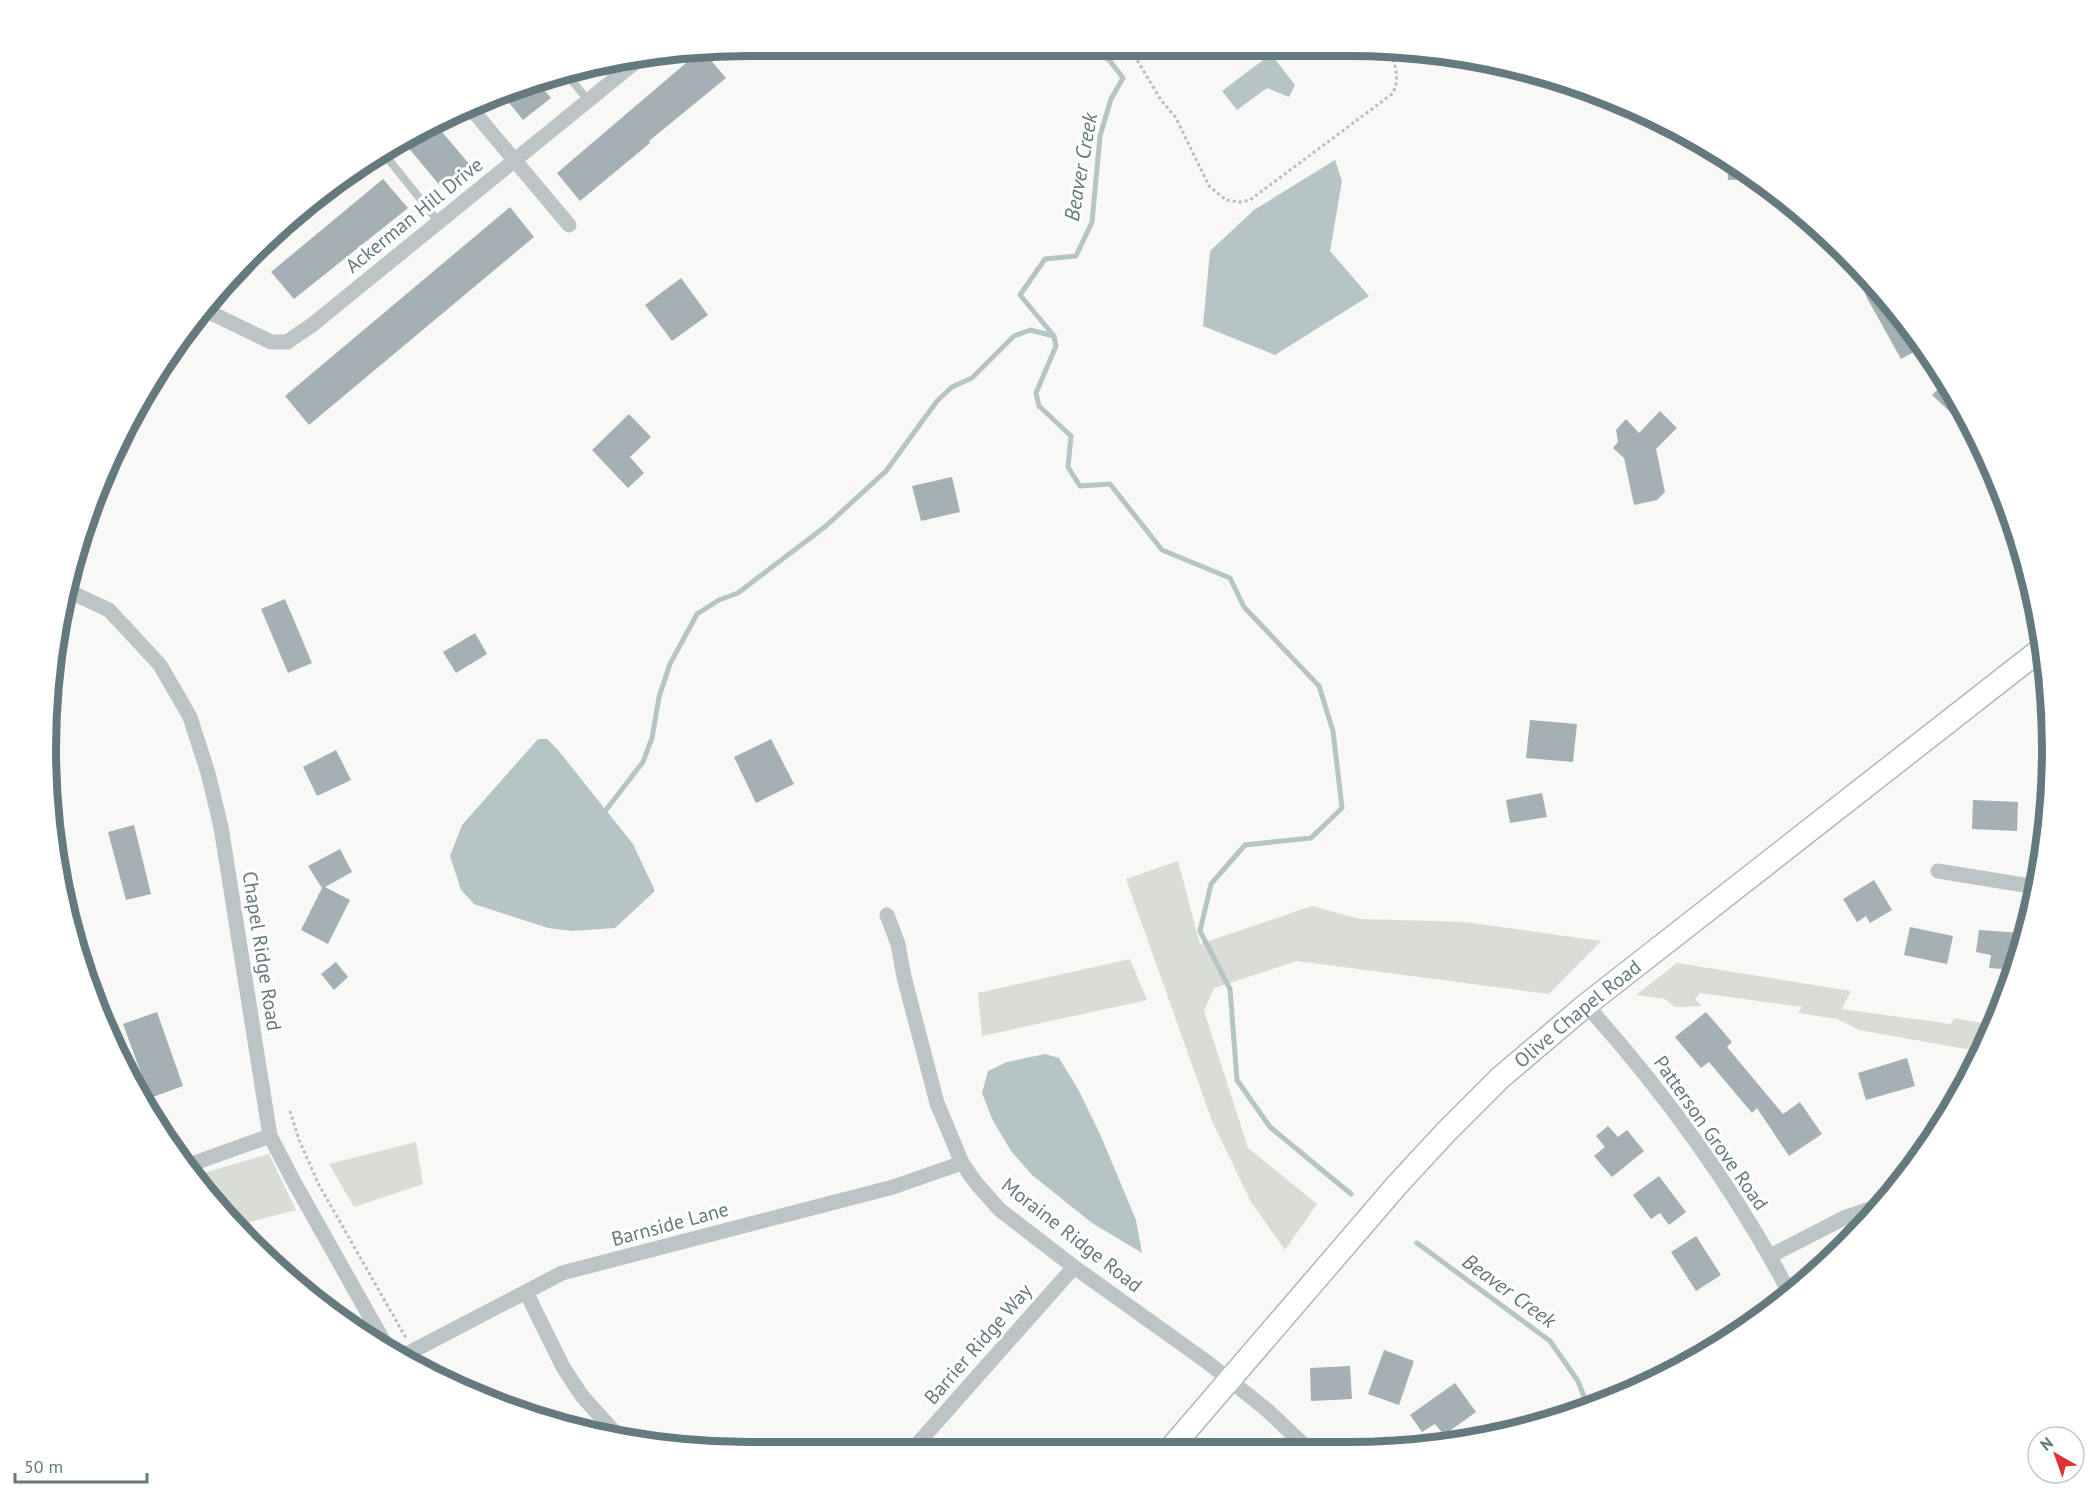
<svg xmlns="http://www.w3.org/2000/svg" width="2098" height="1497" font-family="'PT Sans',sans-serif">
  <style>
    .green { fill: #daddd5 }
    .water { fill: #b5c5c6 }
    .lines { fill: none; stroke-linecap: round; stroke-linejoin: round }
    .stream { stroke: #b5c5c6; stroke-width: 5 }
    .building { fill: #a4b0b3 }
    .secondary-casing { stroke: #b0b8ba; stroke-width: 25 }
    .path { stroke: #b8bdbe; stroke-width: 3; stroke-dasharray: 3 3; stroke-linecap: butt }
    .lane { stroke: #bdc4c5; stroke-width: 8 }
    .street { stroke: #bdc4c5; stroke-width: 15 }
    .secondary { stroke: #fff; stroke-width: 22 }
    .labels { text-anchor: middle; stroke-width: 6; stroke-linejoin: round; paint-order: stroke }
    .street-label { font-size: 20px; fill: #657a7f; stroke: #fff }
    .water-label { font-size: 21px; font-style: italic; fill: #60787a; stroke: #fff }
    .rim { fill: none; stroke: #657a7f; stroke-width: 8 }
  </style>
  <rect width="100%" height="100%" fill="#f8f8f6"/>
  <!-- green -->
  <g class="green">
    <path d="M1178 861 1200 944 1312 906 1360 919 1465 922 1601 941 1549 994 1297 961 1214 988 1204 1011 1248 1148 1317 1204 1285 1250 1251 1202 1212 1121 1126 879Z"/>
    <path d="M1130 959 1147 1000 982 1036 978 993Z"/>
    <path d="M1677 963 1851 991 1842 1009 1951 1024 1954 1018 1993 1025 1983 1052 1859 1030 1837 1019 1798 1013 1802 1007 1700 993 1695 999 1702 1006 1675 1007 1665 999 1636 995Z"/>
    <path d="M416 1142 423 1184 354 1207 329 1164Z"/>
    <path d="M269 1154 296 1210 234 1226 219 1212 193 1176Z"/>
  </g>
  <!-- water -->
  <g class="water">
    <path d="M1271 54 1295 85 1289 97 1267 88 1237 110 1222 91Z"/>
    <path d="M1335 160 1342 181 1330 251 1369 296 1275 355 1203 326 1210 251 1254 210Z"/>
    <path d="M538 739H547L558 750 633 844 655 891 615 928 572 931 548 928 474 904 461 890 450 856 462 825Z"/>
    <path d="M1045 1054 1059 1058 1078 1089 1100 1134 1136 1220 1142 1253 1092 1223 1032 1175 1011 1151 992 1119 982 1093 988 1071 1007 1062Z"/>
  </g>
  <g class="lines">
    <!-- stream -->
    <g class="stream">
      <path d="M971 45 1000 50 1021 45"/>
      <path d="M1087 45 1110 61 1123 78 1111 99 1100 136 1092 222 1076 256 1045 259 1020 295 1054 336 1056 346 1036 393 1039 406 1071 436 1068 467 1080 486 1110 484 1162 550 1230 578 1244 607 1319 686 1333 731 1342 808 1311 838 1245 845 1211 884 1200 931 1230 989 1237 1080 1270 1127 1351 1194"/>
      <path d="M606 810 643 762 652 738 659 697 670 664 697 614 719 600 738 593 826 526 886 471 937 401 952 387 972 378 1014 336 1030 330 1054 336"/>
      <path d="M1417 1243 1550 1341 1578 1381 1588 1407"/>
    </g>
  </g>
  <!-- building -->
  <g class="building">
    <path d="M700 51H703L726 78 649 141 650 143 580 201 557 173Z"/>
    <path d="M536 80 551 98 523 120 501 93Z"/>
    <path d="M432 120 470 165 442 188 401 139Z"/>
    <path d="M1727 158 1753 176 1757 179 1728 180Z"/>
    <path d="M383 179 408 208 294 299 271 272Z"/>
    <path d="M510 207 534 237 309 425 285 396Z"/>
    <path d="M1851 258 1879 285 1923 347 1901 359 1867 298Z"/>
    <path d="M681 278 708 315 672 341 645 305Z"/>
    <path d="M1947 380 1959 397 1977 437 1932 395Z"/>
    <path d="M1660 411 1677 428 1656 449 1665 492 1657 500 1634 505 1624 458 1613 448 1618 442 1616 430 1626 419 1639 433Z"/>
    <path d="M629 414 651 437 630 457 644 473 628 488 592 450Z"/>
    <path d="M952 477 960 512 921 521 912 486Z"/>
    <path d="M285 599 312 663 288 673 261 609Z"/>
    <path d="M475 633 487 654 456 673 443 652Z"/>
    <path d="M1530 720 1577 724 1573 762 1526 758Z"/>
    <path d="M771 739 794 784 756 803 734 757Z"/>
    <path d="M336 750 351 780 317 796 303 767Z"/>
    <path d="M1542 793 1547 817 1510 823 1506 800Z"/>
    <path d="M1973 800 2018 802 2017 831 1972 829Z"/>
    <path d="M134 825 151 894 126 900 108 832Z"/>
    <path d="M340 849 352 872 325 887 350 900 328 944 301 930 322 888 308 866Z"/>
    <path d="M1874 880 1892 910 1870 923 1866 916 1857 922 1843 899Z"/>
    <path d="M1910 927 1953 936 1947 964 1904 955Z"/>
    <path d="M1979 930 2021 933 2018 960 2014 970 1989 968 1991 955 1976 952Z"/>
    <path d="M336 962 348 977 334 990 321 974Z"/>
    <path d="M157 1012 183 1086 150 1098 123 1024Z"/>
    <path d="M1706 1012 1732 1042 1727 1047 1783 1114 1800 1102 1822 1134 1789 1156 1757 1108 1752 1113 1709 1062 1701 1068 1675 1037Z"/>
    <path d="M1907 1058 1915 1086 1866 1100 1858 1073Z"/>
    <path d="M1608 1126 1618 1137 1627 1130 1644 1151 1612 1177 1594 1156 1605 1147 1596 1136Z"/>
    <path d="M1659 1176 1686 1212 1669 1225 1660 1213 1651 1219 1633 1195Z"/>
    <path d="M1696 1236 1721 1275 1696 1291 1671 1252Z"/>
    <path d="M1384 1350 1414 1361 1399 1405 1368 1394Z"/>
    <path d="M1350 1366 1352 1399 1311 1401 1310 1368Z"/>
    <path d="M1455 1383 1476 1412 1444 1435 1435 1424 1422 1432 1410 1415Z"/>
  </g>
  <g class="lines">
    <defs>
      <g id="secondary">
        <path id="s1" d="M1171 1448 1397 1185 1446 1132 1500 1078 1586 1005 2045 646"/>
      </g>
    </defs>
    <!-- secondary casing -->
    <use href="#secondary" class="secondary-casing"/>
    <!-- path -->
    <g class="path">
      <path d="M1128 45 1161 100 1176 118 1209 186 1226 200 1240 202 1250 200 1392 94C1401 79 1395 65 1389 49"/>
      <path d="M290 1111 299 1140 319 1185 406 1338"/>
      <path d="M1665 1376 1675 1368 1726 1340"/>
    </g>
    <!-- lane -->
    <g class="lane">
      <path d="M1335 45 1345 49 1361 46"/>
      <path d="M563 70 588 100"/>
      <path d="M381 150 438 221"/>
      <path d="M306 209 367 158"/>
    </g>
    <!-- street -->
    <g class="street">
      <path d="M469 106 569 225"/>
      <path d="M203 309 271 342H287L312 325 638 60"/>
      <path d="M64 589 109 610 160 665 190 717 208 773 221 827 270 1136 294 1182 388 1349"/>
      <path d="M1938 871 2036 887"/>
      <path d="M887 915 898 944 904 977 937 1103 962 1163 976 1183 1000 1210 1074 1267 1207 1362 1267 1410 1306 1447"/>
      <path d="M1586 1005C1663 1090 1737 1192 1790 1294"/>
      <path d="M186 1166 270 1136"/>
      <path d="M1770 1256 1846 1217 1882 1205"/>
      <path d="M526 1292 563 1367 582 1396 619 1437"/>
      <path d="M401 1357 562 1273 893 1187 962 1163"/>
      <path d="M913 1449 1074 1267"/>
    </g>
    <!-- secondary -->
    <use href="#secondary" class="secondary"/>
  </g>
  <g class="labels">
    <!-- street labels -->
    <g class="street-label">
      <text transform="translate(414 215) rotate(-39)" y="7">Ackerman Hill Drive</text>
      <text transform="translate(262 951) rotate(81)" y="7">Chapel Ridge Road</text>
      <text dy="7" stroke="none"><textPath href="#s1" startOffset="596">Olive Chapel Road</textPath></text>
      <text transform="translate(1711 1133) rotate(55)" y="7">Patterson Grove Road</text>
      <text transform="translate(670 1224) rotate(-15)" y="7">Barnside Lane</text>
      <text transform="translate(1072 1235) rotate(38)" y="7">Moraine Ridge Road</text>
      <text transform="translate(978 1344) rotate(-49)" y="7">Barrier Ridge Way</text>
    </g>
    <!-- water labels -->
    <g class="water-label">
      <text transform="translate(1081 167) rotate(-80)" y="7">Beaver Creek</text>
      <text transform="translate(1509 1291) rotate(36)" y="7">Beaver Creek</text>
    </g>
  </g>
  <!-- crop -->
  <path d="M0 0H2098V1497H0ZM749 56H1349A693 693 0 0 1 2042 749V749A693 693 0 0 1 1349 1442H749A693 693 0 0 1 56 749V749A693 693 0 0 1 749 56Z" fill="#fff" fill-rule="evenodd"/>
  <path class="rim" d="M749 56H1349A693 693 0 0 1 2042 749V749A693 693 0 0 1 1349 1442H749A693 693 0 0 1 56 749V749A693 693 0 0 1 749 56Z"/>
  <!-- north arrow -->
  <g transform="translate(2056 1455) rotate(320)"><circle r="28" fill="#ffffff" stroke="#c1cacc" stroke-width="1.5"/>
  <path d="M0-4.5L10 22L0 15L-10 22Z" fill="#da3534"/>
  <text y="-9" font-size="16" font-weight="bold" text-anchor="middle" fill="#657a7f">N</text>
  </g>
  <!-- scale -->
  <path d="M15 1473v9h132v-9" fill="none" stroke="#657a7f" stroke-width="3"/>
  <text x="24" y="1473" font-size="18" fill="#657a7f" stroke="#ffffff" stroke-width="4.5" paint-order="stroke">50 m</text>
</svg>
